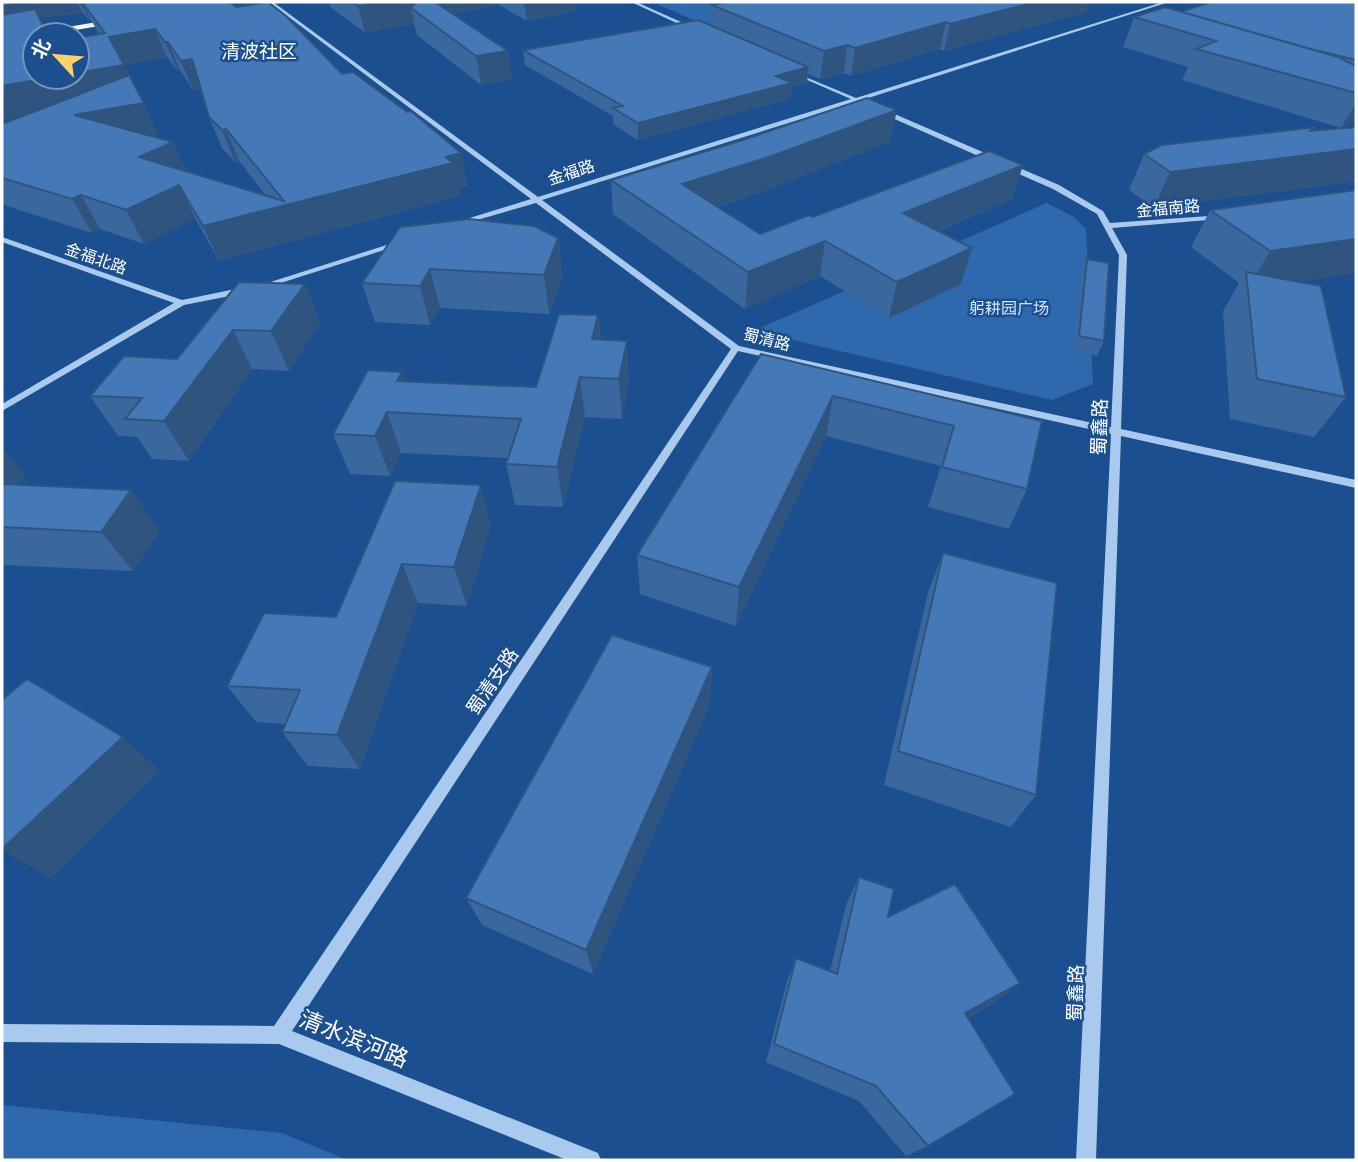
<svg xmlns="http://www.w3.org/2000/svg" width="1358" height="1162" font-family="Poppins,'Noto Sans SC',sans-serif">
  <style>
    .green { fill: #2e69ad }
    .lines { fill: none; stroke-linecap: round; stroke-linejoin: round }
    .minor { fill: #a9c9ee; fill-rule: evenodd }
    .major { fill: #f0f6ff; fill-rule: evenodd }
    .wall { fill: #3a679d; fill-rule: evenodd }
    .shaded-wall { fill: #305480 }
    .building { fill: #4478b7; stroke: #305480; stroke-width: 2 }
    .labels { text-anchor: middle; stroke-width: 5; stroke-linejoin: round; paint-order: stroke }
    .far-street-label { font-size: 16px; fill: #fff; stroke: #1b4f8f }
    .far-park-label { font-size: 16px; fill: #cfe3fa; stroke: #1b4f8f }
    .far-quarter-label { font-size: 19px; fill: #fff; stroke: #1b4f8f }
    .street-label { font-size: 19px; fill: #fff; stroke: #1b4f8f }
    .near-street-label { font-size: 23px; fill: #fff; stroke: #1b4f8f }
  </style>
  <rect width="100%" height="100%" fill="#1b4f8f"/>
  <!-- green -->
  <g class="green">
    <path d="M652 2H842L707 26Z"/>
    <path d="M1047 203 1074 217 1086 229 1093 384 1052 400 753 331Z"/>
    <path d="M2 1105 282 1133 347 1160H2Z"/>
  </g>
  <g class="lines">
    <!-- minor -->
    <g class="minor">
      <path d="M273 2 538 197 851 99 791 73V71L856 98 1163 2H1169L862 100 1059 185 1103 211 1110 223 1223 215V219H1220L1112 228 1127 255 1121 429 1356 480V488L1121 436 1096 1160H1076L1111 434 738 351 292 1031 598 1153 601 1160H567L279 1044 2 1042V1024L274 1026 731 349 536 203 460 225V221L531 199 270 3ZM856 102 1053 189 1097 214 1119 255 1111 427 739 346 542 200Z"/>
      <path d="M631 2H636L699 30 694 31Z"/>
      <path d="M2 237 182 300 245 287 249 290 245 293 184 305 2 411V404L174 303 2 242Z"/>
      <path d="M396 242 403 244 265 288 258 286Z"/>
    </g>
    <!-- major -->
    <g class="major">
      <path d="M266 2H280L246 9 243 7Z"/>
      <path d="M115 19 118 23 2 42V38Z"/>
    </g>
  </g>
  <!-- wall -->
  <g class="wall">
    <path d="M2 2H230L236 7 342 74 468 186 458 188 460 196 219 261 195 218 144 244 100 229 92 233 28 213 2 204V124L24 115 2 120ZM83 13 90 21 91 20 99 34 35 77 39 18ZM167 57 178 71 180 70 193 90 201 89 209 117 222 148 235 162 239 161 266 196 186 172 173 142 150 136 158 134 124 65Z"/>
    <path d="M329 2H574L575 11 527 21 499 5 453 14 508 51 512 79 481 85 417 35 414 24 365 33 330 7Z"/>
    <path d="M728 2H1090L1087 12 944 51 940 49 851 76 844 73 820 79 808 74 807 83 792 87 790 99 638 140 614 125 613 116 525 65 523 50 711 26 712 5Z"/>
    <path d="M1356 2V120L1341 128 1182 80 1188 67 1123 47 1134 17 1180 12Z"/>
    <path d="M1316 127 1154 208 1129 190 1144 154Z"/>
    <path d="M890 142 769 189 718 207 760 234 813 217 1023 165 1012 199 938 231 972 248 961 284 889 318 820 276 745 309 613 214 611 180Z"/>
    <path d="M1356 190 1300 282 1346 397 1314 437 1230 419 1223 311 1239 283 1191 247 1210 210Z"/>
    <path d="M558 238 563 277 549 314 440 308 430 325 375 322 362 283Z"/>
    <path d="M1087 259 1104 341 1097 356 1073 351 1081 273Z"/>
    <path d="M305 284 320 323 289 371 252 369 189 461 152 459 137 437 118 436 90 396 177 359Z"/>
    <path d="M598 315 601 339 629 380 622 419 585 417 563 507 515 505 506 464 508 458 401 453 390 476 350 474 333 434 405 381 536 387Z"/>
    <path d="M761 354 1042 421 1027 489 1009 529 928 507 941 466 826 436 736 626 640 594 637 555Z"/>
    <path d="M2 447 25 475 17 485 160 530 133 571 2 565Z"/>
    <path d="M395 481 491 525 467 606 418 603 360 769 308 766 282 732 285 724 256 722 227 686 336 617Z"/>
    <path d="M943 553 1036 795 1011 827 884 785 928 592Z"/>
    <path d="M712 667 710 704 593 974 482 925 466 898Z"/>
    <path d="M859 877 888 917 1020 983 992 1004 968 1018 928 1146 906 1156 859 1101 766 1062 787 981 796 958 830 971 846 905Z"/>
  </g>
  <!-- shaded-wall -->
  <g class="shaded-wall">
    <path d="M31 2H77L83 13 39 18Z"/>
    <path d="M31 2 48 35H2V6Z"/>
    <path d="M80 2H203H82L91 20 90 21Z"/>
    <path d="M385 2H423L411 8 414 24 365 33 358 6Z"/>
    <path d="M424 2H499V5L427 19Z"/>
    <path d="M524 2H574L575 11 527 21Z"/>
    <path d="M1036 2H1090L1087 12 944 51 950 24Z"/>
    <path d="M946 22 940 49 851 76 855 48Z"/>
    <path d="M155 29 167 57 124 65 137 94 2 120V86L53 77H77V73L109 37Z"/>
    <path d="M165 42H168L180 70 178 71Z"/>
    <path d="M847 45 844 73 820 79 824 51Z"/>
    <path d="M508 51 512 79 481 85 476 56Z"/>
    <path d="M192 59 204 88 193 90 181 61Z"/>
    <path d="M808 67 807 83 792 87 790 99 638 140V123L776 76Z"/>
    <path d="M144 103 158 134 91 146 74 115Z"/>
    <path d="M1356 103V120L1341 128Z"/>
    <path d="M897 110 890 142 769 189 682 219V184Z"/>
    <path d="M1316 127 1300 156 1356 149V182L1154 208 1170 172 1309 131Z"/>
    <path d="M226 129 239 161 235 162 222 130Z"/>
    <path d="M173 142 187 175 139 157Z"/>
    <path d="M461 153 468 186 458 188 460 196 219 261 203 226Z"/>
    <path d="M1023 165 1012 199 895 248 903 213Z"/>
    <path d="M179 185 195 218 144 244 126 210Z"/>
    <path d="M81 195 100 229 92 233 72 199Z"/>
    <path d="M558 238 563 277 549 314 544 275Z"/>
    <path d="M1356 239V273L1247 290 1270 251Z"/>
    <path d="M825 241 820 276 745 309 748 272Z"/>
    <path d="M972 248 961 284 889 318 897 282Z"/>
    <path d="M430 269 440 308 430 325 420 286Z"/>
    <path d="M305 284 320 323 289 371 271 331Z"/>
    <path d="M598 315 602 355 596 379 592 339Z"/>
    <path d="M233 330 252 369 189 461 164 421Z"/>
    <path d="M627 341 629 380 622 419 619 379Z"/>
    <path d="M402 372 414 412 397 381Z"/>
    <path d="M580 377 585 417 563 507 557 467Z"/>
    <path d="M833 396 826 436 736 626 739 587Z"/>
    <path d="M387 412 401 453 390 476 375 436Z"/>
    <path d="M2 447 25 475 2 502Z"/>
    <path d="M481 485 491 525 467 606 454 567Z"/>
    <path d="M131 490 160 530 133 571 101 532Z"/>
    <path d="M402 564 418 603 360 769 337 735Z"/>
    <path d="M712 667 710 704 593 974 586 950Z"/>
    <path d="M123 737 160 771 51 879 2 850Z"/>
    <path d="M1020 983 992 1004 942 1032 965 1013Z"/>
  </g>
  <!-- building -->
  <g class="building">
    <path d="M2 2H29L2 6Z"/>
    <path d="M82 2H230L236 7 268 2 286 16 342 74 353 72 407 112 411 111 461 153 446 157 453 163 203 226 179 185 126 210 81 195 72 199 2 178V124L129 75 144 103 74 115 173 142 139 157 284 201 226 129 222 130 209 117 192 59 181 61 168 42H165L155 29 109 37 124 65 77 73V38L105 33Z"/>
    <path d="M352 2H385L358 6Z"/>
    <path d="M416 2H435L508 51 476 56 411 8Z"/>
    <path d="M728 2H1036L950 24 946 22 855 48 847 45 824 51 712 5Z"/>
    <path d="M1211 2H1356V60L1320 51V52L1180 12Z"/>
    <path d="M1165 7 1338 57 1356 66V93L1196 49 1216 41 1134 17Z"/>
    <path d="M35 9 48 35H35V77H53L2 86V15Z"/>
    <path d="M698 20 808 67 776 76 792 83 638 123 613 108 623 106 523 50Z"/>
    <path d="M867 98 897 110 772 156 682 184 760 234 809 215 813 217 989 151 1023 165 903 213 972 248 897 282 825 241 748 272 611 180 743 140Z"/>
    <path d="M1316 127 1309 131 1356 127V149L1170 172 1144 154 1162 145Z"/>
    <path d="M1356 190V239L1270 251 1210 210Z"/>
    <path d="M469 219 534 226 558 238 544 275 430 269 420 286 362 283 400 227Z"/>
    <path d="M1087 259 1109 263 1104 341 1079 336Z"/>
    <path d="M1246 272 1321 286 1346 397 1257 379Z"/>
    <path d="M239 282 305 284 271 331 233 330 164 421 125 419 142 398 90 396 124 356 177 359Z"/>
    <path d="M559 314 598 315 592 339 627 341 619 379 580 377 557 467 506 464 521 419 387 412 375 436 333 434 368 370 402 372 397 381 536 387Z"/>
    <path d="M761 354 1042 421 1027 489 942 467 954 426 833 396 739 587 637 555Z"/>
    <path d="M395 481 481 485 454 567 402 564 337 735 282 732 300 690 227 686 264 613 336 617Z"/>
    <path d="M2 484 131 490 101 532 2 527Z"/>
    <path d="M943 553 1057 583 1036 795 898 751Z"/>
    <path d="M612 635 712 667 586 950 466 898Z"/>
    <path d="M27 679 123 737 2 849V700Z"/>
    <path d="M859 877 894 889 888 917 955 884 1020 983 965 1013 1015 1094 928 1146 876 1086 774 1044 796 958 837 974Z"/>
  </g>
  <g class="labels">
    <!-- far-street labels -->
    <g class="far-street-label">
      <text transform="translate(571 172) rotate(-18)" y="6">金福路</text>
      <text transform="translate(1168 208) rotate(-5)" y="6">金福南路</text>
      <text transform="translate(96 258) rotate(19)" y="6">金福北路</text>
      <text transform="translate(767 339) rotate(14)" y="6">蜀清路</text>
    </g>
    <!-- far-park labels -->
    <g class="far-park-label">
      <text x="1009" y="314">躬耕园广场</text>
    </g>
    <!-- far-quarter labels -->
    <g class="far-quarter-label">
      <text x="259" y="58">清波社区</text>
    </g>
    <!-- street labels -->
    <g class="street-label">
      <text transform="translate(1099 427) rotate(-88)" y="7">蜀鑫路</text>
      <text transform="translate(492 681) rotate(-56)" y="7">蜀清支路</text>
      <text transform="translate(1075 993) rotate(-88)" y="7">蜀鑫路</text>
    </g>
    <!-- near-street labels -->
    <g class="near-street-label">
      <text transform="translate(354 1039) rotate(22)" y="8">清水滨河路</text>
    </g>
  </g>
  <!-- border -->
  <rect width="1358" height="1162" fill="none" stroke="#ffffff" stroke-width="7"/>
  <!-- north arrow -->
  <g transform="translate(56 56) rotate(296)"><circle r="33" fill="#1b4f8f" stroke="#7695bc" stroke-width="2"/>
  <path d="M0-5L12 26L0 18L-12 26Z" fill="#ffd166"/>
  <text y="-10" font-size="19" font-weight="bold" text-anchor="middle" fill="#ffffff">北</text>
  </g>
</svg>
